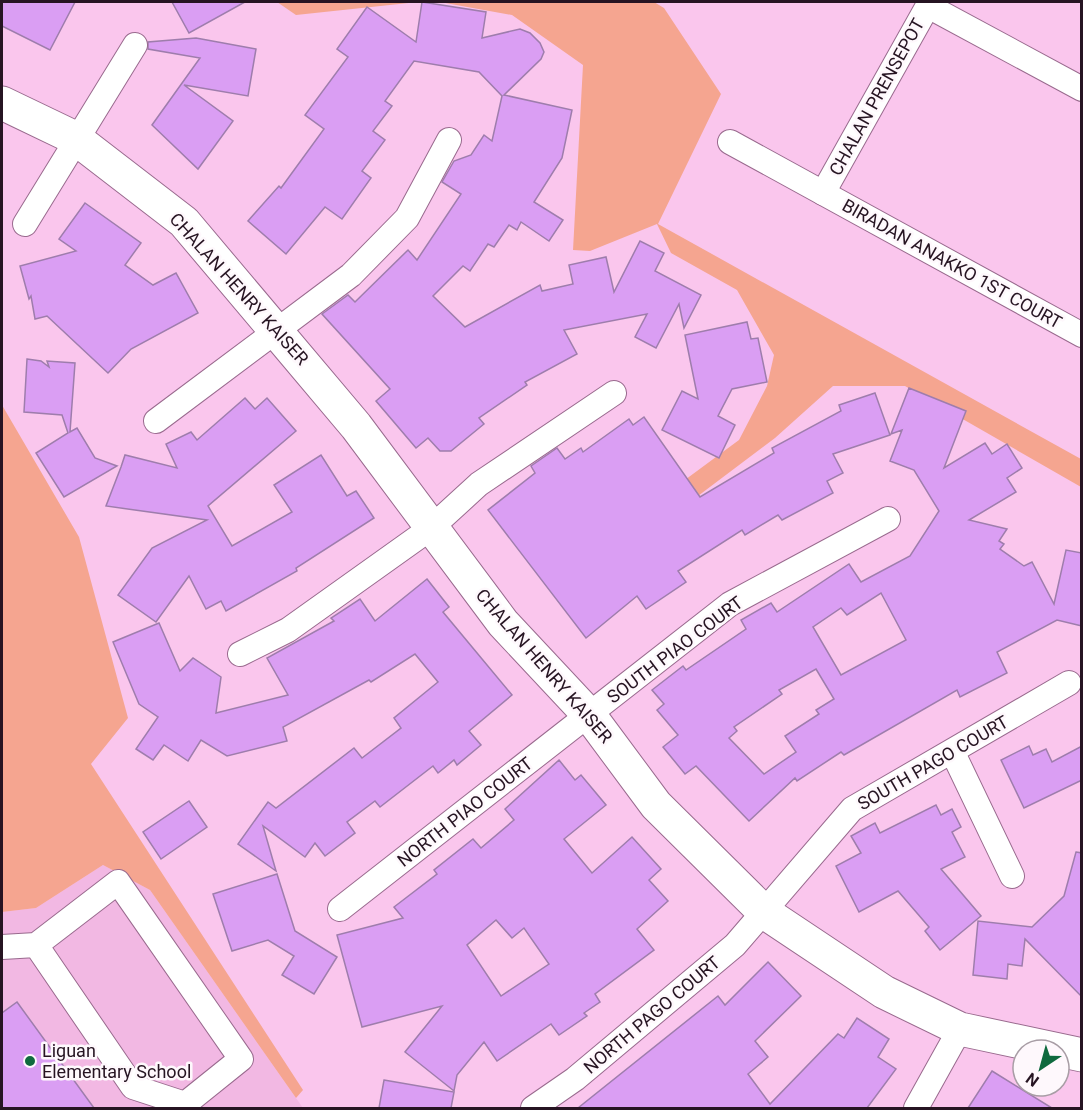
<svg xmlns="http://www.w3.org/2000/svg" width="1083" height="1110" font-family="Roboto,sans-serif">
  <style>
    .built { fill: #f2b8e3 }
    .green { fill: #f5a590 }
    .building { fill: #da9ef3; stroke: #9e7dac; stroke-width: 1.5; fill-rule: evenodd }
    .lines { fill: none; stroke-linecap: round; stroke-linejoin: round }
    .street-casing { stroke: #996a8e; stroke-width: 26 }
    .secondary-casing { stroke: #996a8e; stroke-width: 35 }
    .street { stroke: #fff; stroke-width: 24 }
    .secondary { stroke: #fff; stroke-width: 33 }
    .poi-dot { fill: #0f6a3e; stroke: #fef8fc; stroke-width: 2 }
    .labels { text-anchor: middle; stroke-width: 5; stroke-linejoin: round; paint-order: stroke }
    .street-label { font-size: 18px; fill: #261422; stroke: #fef8fc }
    .poi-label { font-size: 18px; fill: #261422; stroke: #fef8fc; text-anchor: start }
  </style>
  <rect width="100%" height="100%" fill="#fac6ed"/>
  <!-- built -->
  <path class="built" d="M103 865 150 890 303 1108H2V912L36 908Z"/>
  <!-- green -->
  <g class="green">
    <path d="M277 2H418L296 15Z"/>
    <path d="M440 2H654L664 8 721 94 658 224 1081 459V487L905 386H833L775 438 686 505 655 502 739 440 767 386 774 355 737 290 671 253 657 224 590 251 573 250 583 65 512 15Z"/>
    <path d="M2 405 79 537 128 718 91 764 303 1090 296 1098 150 890 103 865 36 908 2 912Z"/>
  </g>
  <!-- building -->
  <g class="building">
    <path d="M2 2H75L50 50 2 26Z"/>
    <path d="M172 2H245L189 33Z"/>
    <path d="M422 2 486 12 482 38 520 29 530 33 540 43 544 52 541 59 504 95 572 110 562 158 534 202 563 220 549 241 521 222 517 230 509 225 494 247 488 244 470 271 463 266 433 296 465 327 540 285 542 291 573 284 569 265 606 257 614 292 640 241 664 253 655 271 701 295 684 328 679 304 656 348 635 337 647 314 564 330 577 354 525 382 527 385 479 418 484 424 451 451H440L428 438 416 448 376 401 390 389 322 314 348 295 355 302 408 250 417 260 461 194 442 182 454 161 471 155 484 135 492 141 502 96 479 72 414 61 385 101 392 106 373 131 385 140 362 171 371 178 342 219 325 207 286 254 248 221 279 186 281 188 324 129 305 115 348 57 337 49 367 7 416 42Z"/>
    <path d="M196 38 256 49 248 96 184 85 233 121 198 169 152 125 200 58 148 49V42Z"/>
    <path d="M85 203 141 243 125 265 153 285 176 273 198 313 131 349 108 373 47 316 35 319 31 296 29 299 20 266 76 251 59 239Z"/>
    <path d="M747 322 751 339 758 338 767 382 732 389 718 416 735 425 719 458 662 430 682 391 698 399 685 335Z"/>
    <path d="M27 359 41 361 49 367 47 361 75 363 70 432 77 428 95 458 117 466 64 497 36 453 68 433 62 415 24 412Z"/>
    <path d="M909 388 966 411 944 468 985 443 992 454 1007 444 1022 468 1007 478 1016 492 969 520 1007 529 999 541 1004 544 1000 549 1024 566 1032 562 1054 604 1066 550 1082 553V626L1057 620 997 652 1007 673 960 697 957 690 844 755 841 752 797 781 795 778 749 821 696 766 685 774 663 747 678 735 657 710 664 704 652 690 683 666 686 670 746 629 741 620 771 603 777 612 849 564 861 582 910 556 939 511 914 470 890 461 902 430 891 434ZM881 593 906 640 841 675 813 627 841 608 847 615ZM816 669 834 699 816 710 819 714 785 736 796 752 764 774 729 738 737 731 734 727 782 694 779 690Z"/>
    <path d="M875 393 890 435 833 454 843 473 827 481 833 493 782 520 778 515 745 535 742 530 678 571 686 582 646 609 637 596 586 638 488 510 535 473 531 466 557 448 565 459 581 448 583 452 629 419 633 425 644 417 700 497 774 453 772 448 841 411 839 405Z"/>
    <path d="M245 398 255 409 267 398 296 431 208 506 232 546 292 512 274 485 321 455 347 496 356 491 374 518 296 568 297 571 226 611 221 601 206 609 189 576 156 622 118 595 152 548 207 520 106 506 121 467 125 455 177 468 166 444 191 432 197 440Z"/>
    <path d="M427 579 449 607 443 612 512 695 469 731 481 745 457 765 454 760 438 773 433 766 380 807 375 801 347 822 355 833 325 856 315 843 305 857 263 826 276 871 238 844 268 802 276 808 354 748 362 758 401 728 394 718 438 682 415 654 371 682 369 680 283 727 287 741 227 756 201 740 188 761 164 745 153 760 136 749 158 717 139 704 113 642 159 623 180 671 193 658 221 677 216 713 288 695 267 658 334 621 331 618 360 599 375 621Z"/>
    <path d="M1029 746 1033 755 1046 749 1052 762 1082 746V780L1024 808 1001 760Z"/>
    <path d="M559 760 575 780 581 775 606 805 564 839 592 873 632 837 661 869 649 880 668 901 637 929 654 950 595 994 600 1002 584 1013 587 1016 559 1035 551 1024 497 1061 484 1042 457 1075 454 1091 405 1052 442 1006 362 1027 337 935 403 918 394 907 437 874 434 870 473 839 481 848 514 820 505 809ZM496 920 512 938 524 928 549 964 501 996 467 945Z"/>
    <path d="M189 801 207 827 161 859 143 832Z"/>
    <path d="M936 805 941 815 952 809 961 827 952 832 965 857 941 869 981 916 940 950 925 931 929 927 898 891 859 912 836 866 861 853 851 836 875 823 880 833Z"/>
    <path d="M1076 852 1082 853V997L1025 939 1022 966 1008 964 1007 979 973 975 978 921 1032 927 1064 896Z"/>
    <path d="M277 874 295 931 337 957 314 994 282 975 294 956 268 940 232 951 213 894Z"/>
    <path d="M768 962 801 996 755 1041 768 1057 748 1074 770 1104 838 1034 844 1038 857 1018 889 1039 878 1057 896 1069 867 1108H578L718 996 725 1005Z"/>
    <path d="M17 1002 94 1108H2V1013Z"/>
    <path d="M992 1071 1052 1108H968Z"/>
    <path d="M384 1080 454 1092 451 1108H379Z"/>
  </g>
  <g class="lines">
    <defs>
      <g id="street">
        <path d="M928 6 1082 89"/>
        <path d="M730 142 1082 335"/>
        <path d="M823 193 930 2"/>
        <path d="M25 224 135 45"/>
        <path d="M156 421 351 275 407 218 449 140"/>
        <path d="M240 654 288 630 431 528 479 484 614 393"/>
        <path d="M953 753 1012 876"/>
        <path d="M340 909 730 604 888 519"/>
        <path d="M2 947 36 945 118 882 241 1059 185 1104 133 1087 36 945"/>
        <path d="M533 1108 575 1079 735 945 852 809 1069 683"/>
        <path d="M916 1108 960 1029"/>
      </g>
      <path id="secondary" d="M2 103 75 138 184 222 356 426 503 623 590 716 656 805 764 912 884 992 960 1029 1082 1055"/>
    </defs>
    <!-- street casing -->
    <use href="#street" class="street-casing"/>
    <!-- secondary casing -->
    <use href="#secondary" class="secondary-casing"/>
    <!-- street -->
    <use href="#street" class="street"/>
    <!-- secondary -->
    <use href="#secondary" class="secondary"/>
  </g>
  <!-- markers -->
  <circle class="poi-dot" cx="30" cy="1061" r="6"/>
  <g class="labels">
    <!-- street labels -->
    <g class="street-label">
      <text transform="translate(877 97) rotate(-61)" y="6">CHALAN PRENSEPOT</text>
      <text transform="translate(952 264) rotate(29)" y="6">BIRADAN ANAKKO 1ST COURT</text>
      <text transform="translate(239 289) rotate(48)" y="6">CHALAN HENRY KAISER</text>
      <text transform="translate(675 650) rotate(-37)" y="6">SOUTH PIAO COURT</text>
      <text transform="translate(544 666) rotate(49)" y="6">CHALAN HENRY KAISER</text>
      <text transform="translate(933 763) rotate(-30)" y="6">SOUTH PAGO COURT</text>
      <text transform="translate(465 812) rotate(-38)" y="6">NORTH PIAO COURT</text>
      <text transform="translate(652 1015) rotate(-40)" y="6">NORTH PAGO COURT</text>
    </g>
    <!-- poi labels -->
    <g class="poi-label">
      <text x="42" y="1057">Liguan<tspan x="42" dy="21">Elementary School</tspan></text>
    </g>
  </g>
  <!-- border -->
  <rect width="1083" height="1110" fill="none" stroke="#261422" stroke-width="6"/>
  <!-- north arrow -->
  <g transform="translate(1041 1068) rotate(216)"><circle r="28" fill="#fef8fc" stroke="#a89da5" stroke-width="1.5"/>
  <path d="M0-4.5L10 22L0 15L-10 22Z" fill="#0f6a3e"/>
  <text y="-9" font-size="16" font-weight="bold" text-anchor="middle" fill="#261422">N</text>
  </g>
</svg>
